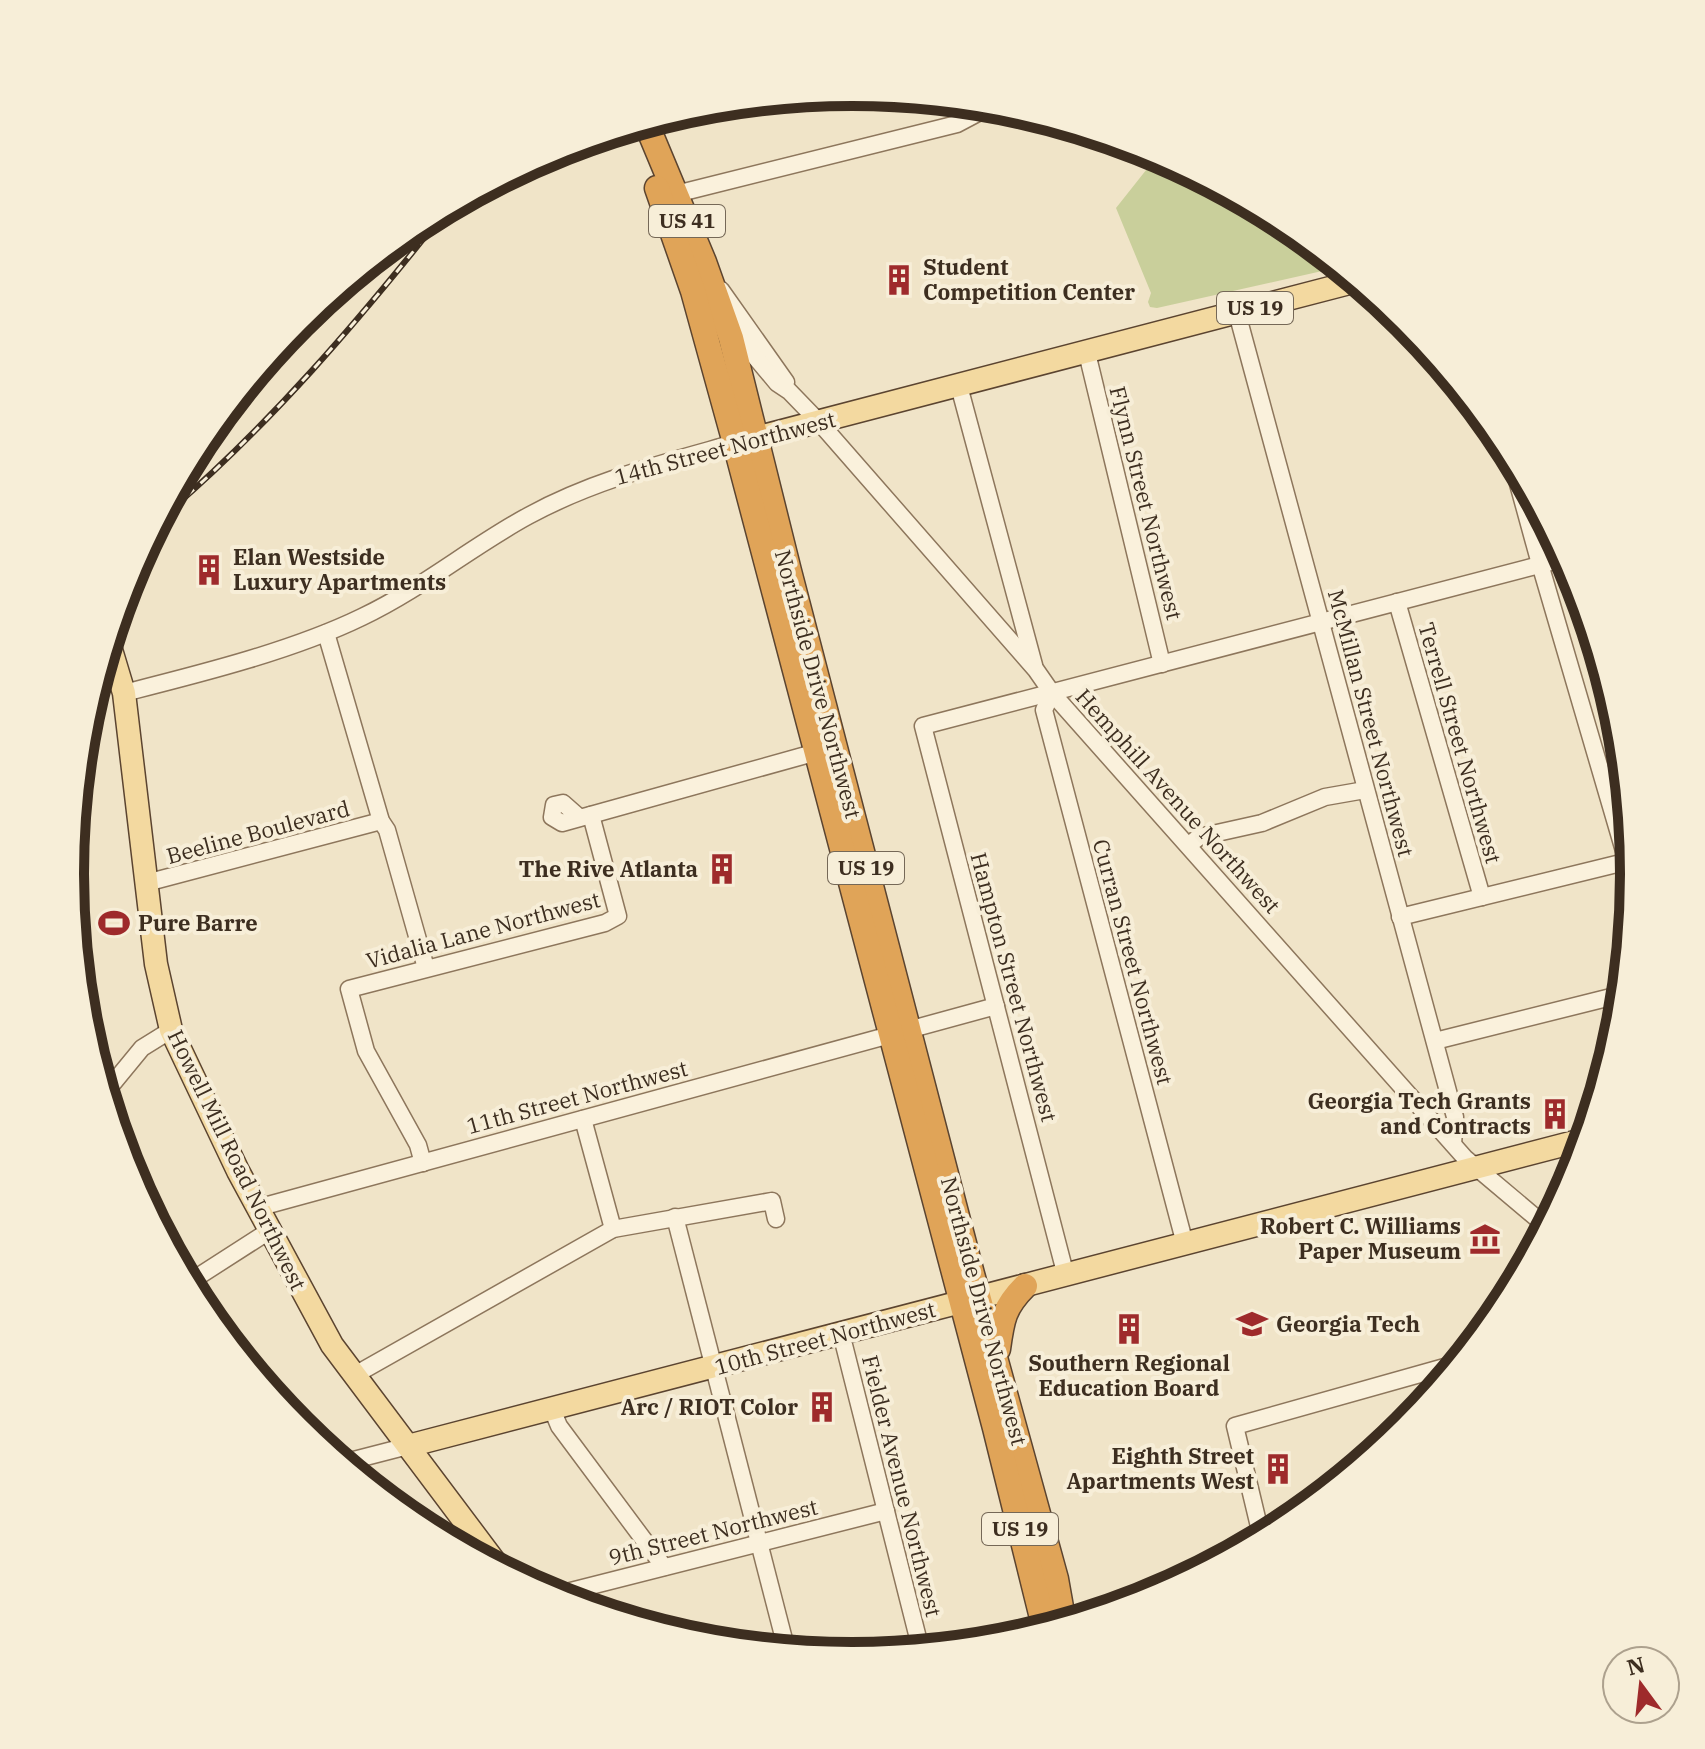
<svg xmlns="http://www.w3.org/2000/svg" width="1705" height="1749" font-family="'IBM Plex Serif',serif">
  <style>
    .green { fill: #c9cf9b }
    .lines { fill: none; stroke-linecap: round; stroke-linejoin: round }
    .minor-casing { stroke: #8d765c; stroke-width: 19 }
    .major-casing { stroke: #5b4430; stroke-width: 25 }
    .highway-casing { stroke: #5b4430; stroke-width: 27 }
    .minor { stroke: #faf1dc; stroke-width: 16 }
    .major { stroke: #f3d9a0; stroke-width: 22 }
    .highway { stroke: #e0a458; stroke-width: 24 }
    .rail-casing { stroke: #3d2e20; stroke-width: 6 }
    .rail { stroke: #f7eed8; stroke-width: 3; stroke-dasharray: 9; stroke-linecap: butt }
    .labels { text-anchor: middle; stroke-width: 8; stroke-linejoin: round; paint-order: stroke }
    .shield { fill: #f7eed8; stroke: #756857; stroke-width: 2 }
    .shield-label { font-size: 20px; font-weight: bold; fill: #3d2e20 }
    .poi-label { font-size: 22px; font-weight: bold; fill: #3d2e20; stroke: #f7eed8; text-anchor: end }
    .street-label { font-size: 22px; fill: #3d2e20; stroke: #f7eed8 }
    .rim { fill: none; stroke: #3d2e20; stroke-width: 10 }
  </style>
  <rect width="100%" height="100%" fill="#f0e4c8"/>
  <!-- green -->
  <path class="green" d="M1158 155 1288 224 1340 267 1157 308 1150 307 1148 302 1151 293 1116 208Z"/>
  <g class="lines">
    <defs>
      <g id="minor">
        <path d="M676 194 957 124 991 106"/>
        <path d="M721 290 786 382"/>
        <path d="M1237 313 1455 1117 1453 1144"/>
        <path d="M731 328 777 383 789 391 819 422 1036 670 1052 693 1465 1158 1547 1227"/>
        <path d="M1087 353 1162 664"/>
        <path d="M959 386 1034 665"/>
        <path d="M1509 451 1540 564 1634 885"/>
        <path d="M1397 602 1482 897"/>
        <path d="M326 633 381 821 387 830 426 968"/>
        <path d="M124 693C199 674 292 651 362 617 421 589 471 547 528 516 594 480 664 463 735 443"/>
        <path d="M1052 693 1044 710 1185 1244"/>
        <path d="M580 818 563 803 554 805 552 817 562 823 817 752"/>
        <path d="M1189 845 1199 837 1262 823 1325 797 1365 790"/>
        <path d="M146 883 381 821"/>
        <path d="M1400 917 1633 860"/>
        <path d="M1435 1041 1623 994"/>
        <path d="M105 1093 142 1048 171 1030"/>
        <path d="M583 1119 613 1229"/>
        <path d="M423 1163 418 1145 366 1051 349 989 605 923 618 916 591 815"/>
        <path d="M257 1208 996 1006"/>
        <path d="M675 1217 787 1651"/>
        <path d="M1066 1276 923 726 1566 558"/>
        <path d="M188 1283 269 1231"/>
        <path d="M841 1333 921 1650"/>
        <path d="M353 1376 613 1229 772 1201 776 1219"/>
        <path d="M552 1409 559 1426 664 1567"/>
        <path d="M342 1463 408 1446"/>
        <path d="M1262 1539 1235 1426 1459 1363"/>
        <path d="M551 1596 886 1511"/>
      </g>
      <g id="major">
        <path d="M740 442 1357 281"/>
        <path d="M109 643 124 693 156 964 171 1030 238 1171 332 1345 501 1570"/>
        <path d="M408 1446 1586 1139"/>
      </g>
      <g id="highway">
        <path d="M646 123 704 262 731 338 789 571 972 1274 1056 1579 1064 1624"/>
        <path d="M657 188 693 291 735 443 995 1428 1045 1630"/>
        <path d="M998 1349C1002 1319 1004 1307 1025 1286"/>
      </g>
    </defs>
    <!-- minor casing -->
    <use href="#minor" class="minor-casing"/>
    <!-- major casing -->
    <use href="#major" class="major-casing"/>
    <!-- highway casing -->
    <use href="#highway" class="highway-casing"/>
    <!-- minor -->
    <use href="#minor" class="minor"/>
    <!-- major -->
    <use href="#major" class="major"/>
    <!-- highway -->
    <use href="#highway" class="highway"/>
    <defs>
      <path id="rail" d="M160 519C268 428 361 318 448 208"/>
    </defs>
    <!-- rail casing -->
    <use href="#rail" class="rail-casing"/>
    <!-- rail -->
    <use href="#rail" class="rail"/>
  </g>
  <!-- icons -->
  <defs>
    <symbol id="building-bare" viewBox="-9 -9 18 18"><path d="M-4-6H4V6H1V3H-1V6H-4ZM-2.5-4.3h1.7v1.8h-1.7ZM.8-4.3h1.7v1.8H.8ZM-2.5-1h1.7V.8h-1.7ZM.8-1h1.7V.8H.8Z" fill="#9e2a2b" stroke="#f7eed8" stroke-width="2.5" paint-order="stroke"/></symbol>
    <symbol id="stadium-bare" viewBox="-9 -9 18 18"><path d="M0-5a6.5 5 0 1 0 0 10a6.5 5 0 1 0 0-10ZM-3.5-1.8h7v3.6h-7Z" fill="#9e2a2b" stroke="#f7eed8" stroke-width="2.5" paint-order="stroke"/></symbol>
    <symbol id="museum-bare" viewBox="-9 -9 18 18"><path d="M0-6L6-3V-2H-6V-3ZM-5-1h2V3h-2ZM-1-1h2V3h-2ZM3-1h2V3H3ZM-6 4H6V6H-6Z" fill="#9e2a2b" stroke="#f7eed8" stroke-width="2.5" paint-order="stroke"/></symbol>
    <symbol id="university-bare" viewBox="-9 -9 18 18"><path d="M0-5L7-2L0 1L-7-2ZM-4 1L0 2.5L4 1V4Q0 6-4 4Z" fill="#9e2a2b" stroke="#f7eed8" stroke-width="2.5" paint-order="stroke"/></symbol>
  </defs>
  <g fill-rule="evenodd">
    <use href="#building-bare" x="877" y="258" width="44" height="44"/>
    <use href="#building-bare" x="187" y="548" width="44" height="44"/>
    <use href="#building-bare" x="700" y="847" width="44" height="44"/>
    <use href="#stadium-bare" x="92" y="901" width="44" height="44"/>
    <use href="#building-bare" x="1533" y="1092" width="44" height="44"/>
    <use href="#museum-bare" x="1463" y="1217" width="44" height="44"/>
    <use href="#university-bare" x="1230" y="1302" width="44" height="44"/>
    <use href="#building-bare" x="1107" y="1307" width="44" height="44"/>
    <use href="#building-bare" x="800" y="1385" width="44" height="44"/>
    <use href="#building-bare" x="1256" y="1447" width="44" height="44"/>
  </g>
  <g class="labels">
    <!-- shield labels -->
    <g class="shield">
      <rect x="649" y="205" width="76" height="32" rx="6"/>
      <rect x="1217" y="292" width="76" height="32" rx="6"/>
      <rect x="828" y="852" width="76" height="32" rx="6"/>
      <rect x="982" y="1513" width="76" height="32" rx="6"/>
    </g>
    <g class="shield-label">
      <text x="687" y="228">US 41</text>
      <text x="1255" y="315">US 19</text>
      <text x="866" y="875">US 19</text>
      <text x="1020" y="1536">US 19</text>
    </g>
    <!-- poi labels -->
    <g class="poi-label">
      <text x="923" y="275" text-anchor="start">Student<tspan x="923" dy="25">Competition Center</tspan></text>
      <text x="233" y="565" text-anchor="start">Elan Westside<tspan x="233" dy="25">Luxury Apartments</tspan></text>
      <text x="698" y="877">The Rive Atlanta</text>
      <text x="138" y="931" text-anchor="start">Pure Barre</text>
      <text x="1531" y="1109">Georgia Tech Grants<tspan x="1531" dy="25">and Contracts</tspan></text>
      <text x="1461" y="1234">Robert C. Williams<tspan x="1461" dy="25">Paper Museum</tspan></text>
      <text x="1276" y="1332" text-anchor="start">Georgia Tech</text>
      <text x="1129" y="1371" text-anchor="middle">Southern Regional<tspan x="1129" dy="25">Education Board</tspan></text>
      <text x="798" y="1415">Arc / RIOT Color</text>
      <text x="1254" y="1464">Eighth Street<tspan x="1254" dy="25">Apartments West</tspan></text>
    </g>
    <!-- street labels -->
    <g class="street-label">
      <text transform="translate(725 448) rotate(-15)" y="8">14th Street Northwest</text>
      <text transform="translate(1146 503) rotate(76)" y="8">Flynn Street Northwest</text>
      <text transform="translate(818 684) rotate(75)" y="8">Northside Drive Northwest</text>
      <text transform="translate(1371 723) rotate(75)" y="8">McMillan Street Northwest</text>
      <text transform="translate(1460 743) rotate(74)" y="8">Terrell Street Northwest</text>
      <text transform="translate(1178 801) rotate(48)" y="8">Hemphill Avenue Northwest</text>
      <text transform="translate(258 832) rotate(-15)" y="8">Beeline Boulevard</text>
      <text transform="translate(483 930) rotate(-15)" y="8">Vidalia Lane Northwest</text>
      <text transform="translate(1133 962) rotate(75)" y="8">Curran Street Northwest</text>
      <text transform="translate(1014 987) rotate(75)" y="8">Hampton Street Northwest</text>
      <text transform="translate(577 1097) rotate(-15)" y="8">11th Street Northwest</text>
      <text transform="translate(237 1160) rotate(64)" y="8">Howell Mill Road Northwest</text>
      <text transform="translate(984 1311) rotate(75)" y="8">Northside Drive Northwest</text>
      <text transform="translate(825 1338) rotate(-15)" y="8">10th Street Northwest</text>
      <text transform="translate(902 1486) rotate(76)" y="8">Fielder Avenue Northwest</text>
      <text transform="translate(713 1532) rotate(-14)" y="8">9th Street Northwest</text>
    </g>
  </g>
  <!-- crop -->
  <path d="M0 0H1705V1749H0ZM84 874a768 768 0 1 1 1536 0a768 768 0 1 1-1536 0Z" fill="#f7eed8" fill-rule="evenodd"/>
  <path class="rim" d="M84 874a768 768 0 1 1 1536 0a768 768 0 1 1-1536 0Z"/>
  <!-- north arrow -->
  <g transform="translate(1641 1685) rotate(345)"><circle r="38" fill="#f7eed8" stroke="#ada18e" stroke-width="2"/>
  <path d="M0-6L14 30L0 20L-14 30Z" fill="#9e2a2b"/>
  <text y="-12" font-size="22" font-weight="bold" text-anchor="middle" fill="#3d2e20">N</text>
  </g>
</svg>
